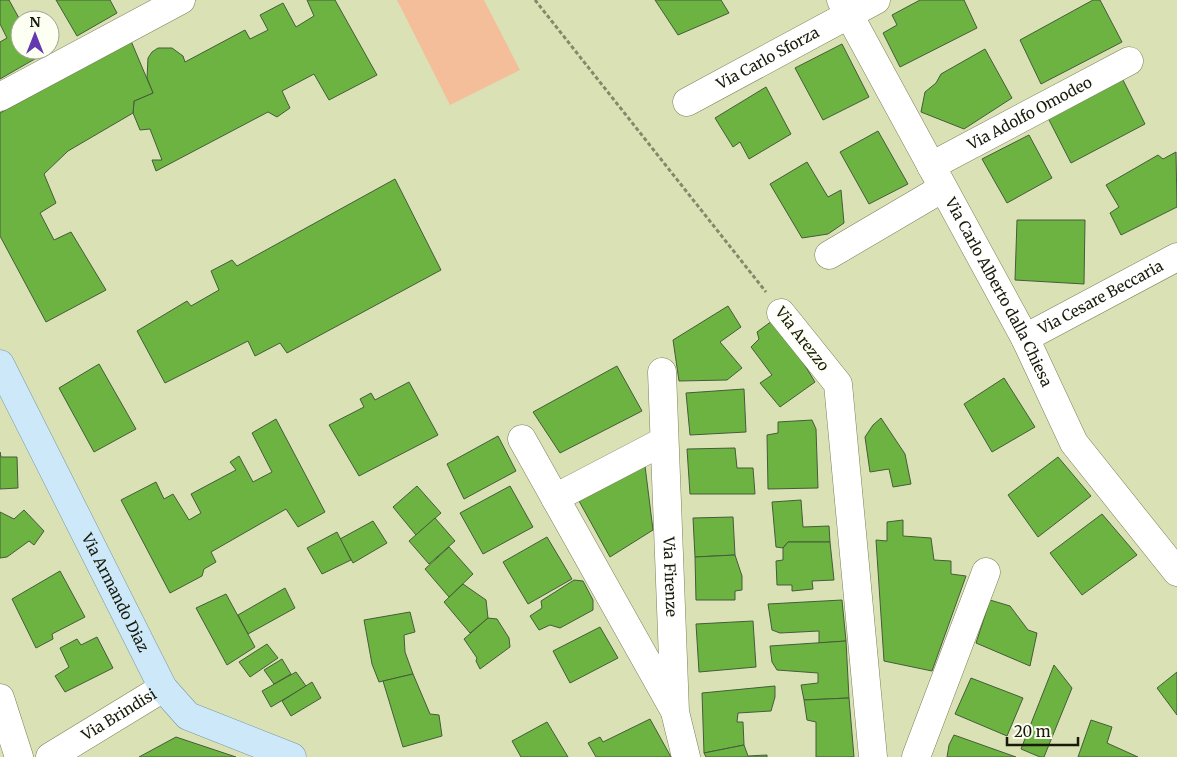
<svg xmlns="http://www.w3.org/2000/svg" width="1177" height="757" font-family="Merriweather,serif">
  <style>
    .green { fill: #f4be9a }
    .building { fill: #6cb341; stroke: #455c3a }
    .lines { fill: none; stroke-linecap: round; stroke-linejoin: round }
    .minor-casing { stroke: #7a8058; stroke-width: 29 }
    .major-casing { stroke: #7896a3; stroke-width: 29 }
    .path { stroke: #838969; stroke-width: 3; stroke-dasharray: 4 2.5; stroke-linecap: butt }
    .minor { stroke: #fff; stroke-width: 28 }
    .major { stroke: #cde8f9; stroke-width: 28 }
    .labels { text-anchor: middle; stroke-width: 4.5; stroke-linejoin: round; paint-order: stroke }
    .street-label { font-size: 15px; fill: #181a0a; stroke: #fcfff2 }
  </style>
  <rect width="100%" height="100%" fill="#dae2b5"/>
  <!-- green -->
  <path class="green" d="M397 0H484L520 70 450 105Z"/>
  <!-- building -->
  <g class="building">
    <path d="M0 0H9L20 20V50H36L40 56 0 79V42L7 38 0 24Z"/>
    <path d="M56 0H110L117 13 77 36Z"/>
    <path d="M307 0H335L377 75 329 100 314 74 282 91 290 108 277 117 268 112 156 171 152 160H162L150 129 140 130 133 113 134 101 153 93 147 78 148 58 152 52 158 48H172L183 56 185 62 245 30 250 39 268 30 260 15 283 3 296 27 314 16Z"/>
    <path d="M655 0H721L729 13 678 35Z"/>
    <path d="M920 0H964L977 28 900 67 883 33 897 25 892 15Z"/>
    <path d="M1093 0H1100L1122 42 1041 84 1020 40Z"/>
    <path d="M131 41 153 93 134 101 133 113 68 151 44 174 56 203 40 213 54 240 71 232 106 290 46 322 0 236V113Z"/>
    <path d="M842 44 869 97 823 120 795 68Z"/>
    <path d="M985 49 1012 98 964 129 921 112 925 92 936 83 941 74Z"/>
    <path d="M1122 78 1145 124 1071 163 1048 118Z"/>
    <path d="M766 87 791 134 749 159 740 142 733 147 715 118Z"/>
    <path d="M878 131 908 184 869 204 840 152Z"/>
    <path d="M1029 135 1052 178 1007 203 982 159Z"/>
    <path d="M1176 152 1177 207 1121 235 1110 213 1119 207 1106 185 1158 155 1163 159Z"/>
    <path d="M807 162 828 197 841 190 844 223 828 234 802 238 770 184Z"/>
    <path d="M395 179 441 270 287 353 280 343 255 356 248 341 165 383 137 331 187 301 191 306 219 290 211 271 232 260 237 266Z"/>
    <path d="M1017 220H1085L1084 284 1015 280Z"/>
    <path d="M728 306 741 327 720 342 742 368 727 380 679 381 673 340Z"/>
    <path d="M776 318 815 382 780 407 760 383 772 375 751 347 759 339 757 332Z"/>
    <path d="M99 364 136 429 94 452 59 388Z"/>
    <path d="M617 366 642 411 560 453 533 412Z"/>
    <path d="M1004 378 1035 427 992 452 964 404Z"/>
    <path d="M409 382 438 435 359 476 329 425 364 407 360 399 371 393 375 400Z"/>
    <path d="M744 389 746 432 690 435 686 393Z"/>
    <path d="M881 418 905 454 911 484 893 487 889 469 870 472 865 437 873 425Z"/>
    <path d="M276 419 325 512 298 527 286 509 211 552 216 562 204 569 202 576 170 593 121 500 156 482 164 499 173 494 189 520 201 513 191 494 236 470 230 462 239 456 253 482 272 472 252 433Z"/>
    <path d="M812 420 816 429 818 488 768 489 767 435 778 433V422Z"/>
    <path d="M498 436 516 471 464 499 447 464Z"/>
    <path d="M735 448 737 468H753L755 494H690L687 449Z"/>
    <path d="M0 452 1 457H17L18 488 0 489Z"/>
    <path d="M1058 457 1091 496 1038 537 1008 495Z"/>
    <path d="M645 466 653 530 610 557 579 501Z"/>
    <path d="M417 486 441 513 416 535 393 507Z"/>
    <path d="M510 486 533 527 483 554 460 513Z"/>
    <path d="M801 500 803 527 829 526 830 542H788L783 548 776 547 772 502Z"/>
    <path d="M24 510 44 531 34 545 29 541 7 557 0 558V512L14 519Z"/>
    <path d="M1102 514 1137 555 1082 595 1050 553Z"/>
    <path d="M733 517 735 555 695 557 693 518Z"/>
    <path d="M435 518 455 541 429 564 409 541Z"/>
    <path d="M903 520V536L931 538 934 560 951 561V574L966 576 932 671 884 661 876 540 887 541V522Z"/>
    <path d="M373 521 387 543 353 563 340 539Z"/>
    <path d="M337 532 351 560 322 574 307 548Z"/>
    <path d="M547 537 572 579 528 604 503 562Z"/>
    <path d="M788 542H830L834 580 812 581 813 589 792 591V585H777L776 561 783 560V548Z"/>
    <path d="M449 547 473 574 449 597 425 569Z"/>
    <path d="M735 555 742 576V590L735 591V600H696L695 557Z"/>
    <path d="M60 571 85 617 52 634 53 639 36 648 12 599Z"/>
    <path d="M574 580 583 581 593 600V610L560 628 550 625 539 630 530 616 542 608 541 601Z"/>
    <path d="M463 584 486 600 488 618 470 633 444 602Z"/>
    <path d="M285 588 295 608 248 634 238 615Z"/>
    <path d="M226 594 255 647 227 665 196 608Z"/>
    <path d="M842 600 846 641 819 643V631L780 633 772 630 768 604Z"/>
    <path d="M990 600 1010 606 1028 630 1037 633 1030 666 976 643Z"/>
    <path d="M410 612 415 632 404 635 405 652 413 674 379 682 372 664 364 620Z"/>
    <path d="M488 618 497 619 509 638 510 647 480 669 476 661 477 658 464 639Z"/>
    <path d="M753 621 756 667 699 672 696 624Z"/>
    <path d="M600 627 618 658 570 683 553 651Z"/>
    <path d="M97 637 113 668 65 692 55 676 69 667 60 648 77 639 81 645Z"/>
    <path d="M846 641 849 698 804 700 801 685 818 683V673L777 670 772 662 770 646Z"/>
    <path d="M267 644 278 658 250 677 239 662Z"/>
    <path d="M282 659 291 674 274 684 264 670Z"/>
    <path d="M1054 665 1072 688 1044 757H1040L1021 749Z"/>
    <path d="M296 672 306 686 271 707 262 691Z"/>
    <path d="M1177 672V715L1157 688Z"/>
    <path d="M413 674 430 714 439 715 442 736 403 747 383 681Z"/>
    <path d="M971 678 1023 698 1007 736 955 714Z"/>
    <path d="M312 682 321 698 291 716 282 701Z"/>
    <path d="M775 686V697L771 711 738 713 737 722H743L744 745 704 753 702 693Z"/>
    <path d="M849 698 854 757H816V722L807 720 804 700Z"/>
    <path d="M650 719 671 757H596L588 743 600 737 603 742Z"/>
    <path d="M1091 720 1112 727 1107 743 1138 757H1078Z"/>
    <path d="M547 722 568 757H521L512 741Z"/>
    <path d="M954 735 1016 757H947L949 745Z"/>
    <path d="M176 737 236 757H139Z"/>
    <path d="M744 745 748 756 767 755V757H706L704 753Z"/>
  </g>
  <g class="lines">
    <defs>
      <g id="minor">
        <path id="s1" d="M841 0 1025 338 1074 443 1177 572"/>
        <path d="M0 97 181 0"/>
        <path id="s2" d="M687 102 876 0"/>
        <path id="s3" d="M931 166 1129 61"/>
        <path d="M829 255 943 188"/>
        <path d="M781 313 838 384 873 757"/>
        <path id="s4" d="M1025 338 1177 257"/>
        <path id="s5" d="M662 372 675 712 686 757"/>
        <path d="M522 439 673 708"/>
        <path d="M555 498 664 441"/>
        <path d="M0 698 19 757"/>
        <path id="s6" d="M50 757 163 688"/>
        <path d="M916 757 986 572"/>
      </g>
      <g id="major">
        <path id="s7" d="M0 364 163 688 188 716 292 757"/>
      </g>
    </defs>
    <!-- minor casing -->
    <use href="#minor" class="minor-casing"/>
    <!-- major casing -->
    <use href="#major" class="major-casing"/>
    <!-- path -->
    <path class="path" d="M535 0 766 292"/>
    <!-- minor -->
    <use href="#minor" class="minor"/>
    <!-- major -->
    <use href="#major" class="major"/>
  </g>
  <g class="labels">
    <!-- street labels -->
    <g class="street-label">
      <text dy="5" stroke="none"><textPath href="#s2" startOffset="92">Via Carlo Sforza</textPath></text>
      <text dy="5" stroke="none"><textPath href="#s3" startOffset="112">Via Adolfo Omodeo</textPath></text>
      <text dy="5" stroke="none"><textPath href="#s1" startOffset="332">Via Carlo Alberto dalla Chiesa</textPath></text>
      <text dy="5" stroke="none"><textPath href="#s4" startOffset="86">Via Cesare Beccaria</textPath></text>
      <text transform="translate(802 339) rotate(52)" y="5">Via Arezzo</text>
      <text dy="5" stroke="none"><textPath href="#s5" startOffset="205">Via Firenze</textPath></text>
      <text dy="5" stroke="none"><textPath href="#s7" startOffset="256">Via Armando Diaz</textPath></text>
      <text dy="5" stroke="none"><textPath href="#s6" startOffset="81">Via Brindisi</textPath></text>
    </g>
  </g>
  <!-- north arrow -->
  <g transform="translate(35 35)"><circle r="24" fill="#fcfff2" stroke="#a1a395"/>
  <path d="M0-4L9 19L0 12L-9 19Z" fill="#6438af"/>
  <text y="-8" font-size="14" font-weight="bold" text-anchor="middle" fill="#181a0a">N</text>
  </g>
  <!-- scale -->
  <path d="M1007 737v8h71v-8" fill="none" stroke="#181a0a" stroke-width="2.5"/>
  <text x="1014" y="737" font-size="15" fill="#181a0a" stroke="#fcfff2" stroke-width="4" paint-order="stroke">20 m</text>
</svg>
